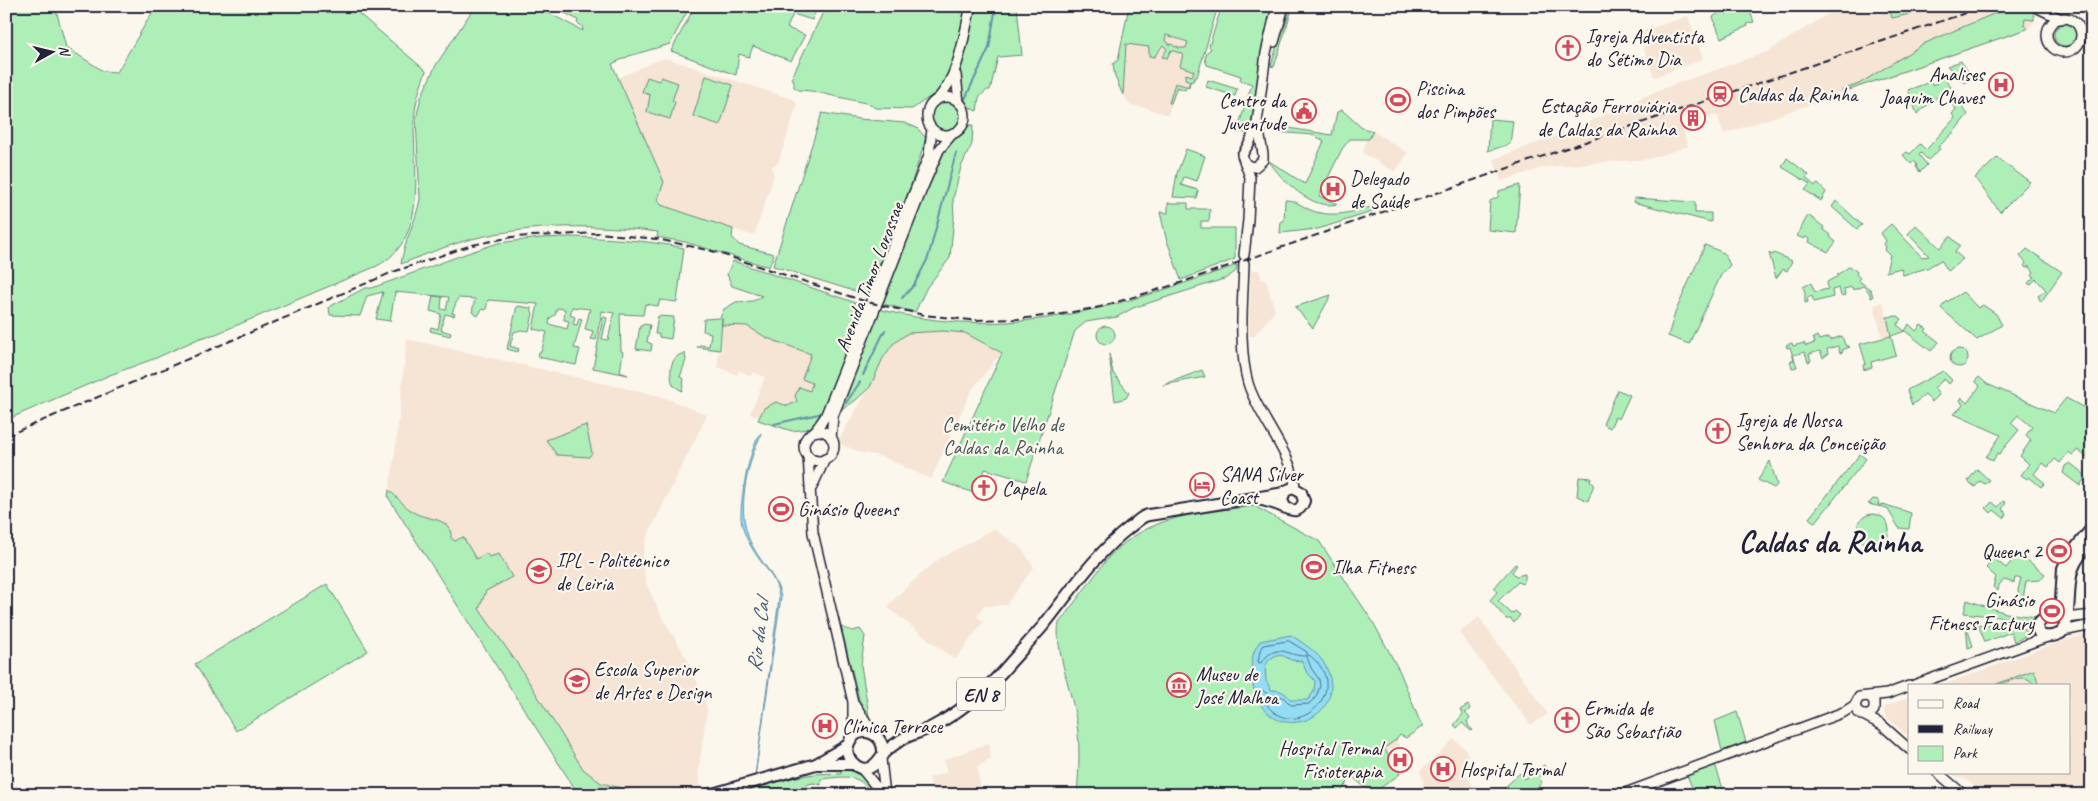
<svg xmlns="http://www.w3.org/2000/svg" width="2098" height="801" font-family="Caveat,sans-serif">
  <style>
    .built { fill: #f6e4d5 }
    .green { fill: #aeefb8; stroke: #68887a; fill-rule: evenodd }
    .water { fill: #92ddf3; stroke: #6592a9; fill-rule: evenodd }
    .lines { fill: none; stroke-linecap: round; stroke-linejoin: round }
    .shore { stroke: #4f6d85; stroke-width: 1 }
    .stream { stroke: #6592a9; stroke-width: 2 }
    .tertiary-casing { stroke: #22223b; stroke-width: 12 }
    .secondary-casing { stroke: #22223b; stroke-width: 12 }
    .primary-casing { stroke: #22223b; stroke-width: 14 }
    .tertiary { stroke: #fbf7ec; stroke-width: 9 }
    .secondary { stroke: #fbf7ec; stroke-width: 9 }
    .primary { stroke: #fbf7ec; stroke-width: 10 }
    .rail { stroke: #22223b; stroke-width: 2; stroke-dasharray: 8 4; stroke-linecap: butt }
    .labels { text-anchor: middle; stroke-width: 4.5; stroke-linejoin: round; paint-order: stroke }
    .shield { fill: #fbf7ec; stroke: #636270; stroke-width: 1 }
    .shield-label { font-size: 19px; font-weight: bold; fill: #22223b }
    .poi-label { font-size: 20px; fill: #22223b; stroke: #fbf7ec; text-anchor: start }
    .street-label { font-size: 20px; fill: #22223b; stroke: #fbf7ec }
    .park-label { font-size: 20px; fill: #45555a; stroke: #fbf7ec }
    .water-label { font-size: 21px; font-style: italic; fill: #445a72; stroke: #fbf7ec }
    .town-label { font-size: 30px; font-weight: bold; fill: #22223b; stroke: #fbf7ec }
  </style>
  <rect width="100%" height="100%" fill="#fbf7ec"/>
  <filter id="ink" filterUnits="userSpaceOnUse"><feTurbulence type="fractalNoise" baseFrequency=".02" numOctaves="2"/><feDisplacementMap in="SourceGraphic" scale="10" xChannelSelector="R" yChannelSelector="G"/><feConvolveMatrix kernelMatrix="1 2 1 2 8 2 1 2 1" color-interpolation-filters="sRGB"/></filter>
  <g filter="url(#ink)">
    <!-- built -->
    <g class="built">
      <path d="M1841 6H1871L1879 14 1901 6H2031L2035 14V21L2027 30 1724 134 1717 115 1682 127 1688 146 1649 159 1545 167 1501 181 1494 159 1567 132 1659 90 1767 52Z"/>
      <path d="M1688 16 1703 59 1654 77 1639 35 1641 32Z"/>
      <path d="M1125 23 1202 47 1197 77H1195L1193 81 1185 90 1177 87 1168 115 1143 107 1131 106 1118 87 1113 64 1118 60Z"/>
      <path d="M661 59H668L795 100 797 105 778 163 772 166V171L774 175 755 233 751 235 661 205 658 199 664 182 618 78Z"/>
      <path d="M1373 131 1408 153 1395 172 1363 153 1366 139H1369Z"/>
      <path d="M1251 270H1259L1262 280H1266L1275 311 1253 337 1249 335V326Z"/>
      <path d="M1883 302 1891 336 1882 338 1874 305Z"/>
      <path d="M722 325 747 326 767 338 811 354 802 379 812 383 809 391 790 405 776 402 764 408 759 417 750 414 765 377 753 372 751 376 738 370 737 375 718 367V354L722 351Z"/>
      <path d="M943 331 965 333 1002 352 971 391 931 479 883 457 859 452 841 444 838 441 870 387 883 358 893 344 908 333Z"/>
      <path d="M407 339 660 396 707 415 646 539 642 559 646 583 661 615 686 657 705 699 707 710 698 773 702 791 690 795H579L388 497 395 454Z"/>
      <path d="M994 529 1021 548 1034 567 1006 605 984 606 977 616 983 622 955 660 887 607 905 588 939 559Z"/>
      <path d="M1479 617 1548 714 1531 725 1459 633Z"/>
      <path d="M2092 632V795H1985L1966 779 1955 777 1949 772H2069V685H1943L2048 646Z"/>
      <path d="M1909 697V737L1886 717 1884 712 1885 707Z"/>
      <path d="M1454 739 1466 750 1469 759 1462 766 1476 792 1471 795H1430L1422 785 1424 782 1420 771Z"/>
      <path d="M1396 740 1413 766 1400 774 1398 772 1404 768 1402 766 1396 769 1387 755 1393 751 1392 749 1386 752 1384 748Z"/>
      <path d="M989 743 991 758 977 767 981 791 979 795H934L929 778 947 772 944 760Z"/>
    </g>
    <!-- green -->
    <g class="green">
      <path d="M6 6H55L66 47 103 71 117 72 156 6H350L426 71C419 89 414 107 414 126 414 173 428 239 377 266L216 334 200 338 156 358 110 375 6 420Z"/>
      <path d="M475 6H535L583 31 582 26 577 23 578 20 552 6H690L670 44 629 56 612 64 664 182 658 199 661 205 733 229 732 237 739 245 774 254 769 267 685 242 657 237 658 232C597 224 532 224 472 239 448 245 424 255 401 264 404 241 416 222 420 199L416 119 421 97 436 65Z"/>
      <path d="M695 6H818L812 20 793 14 787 28 805 35 791 61 753 46 749 57 739 54 736 75 671 51Z"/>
      <path d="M826 6H966L951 72 940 90 912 109 875 108 870 104 811 91 799 90 794 87V80L791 79Z"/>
      <path d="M976 6H1017L1022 55 998 57 990 90H987L979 97 977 111C966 107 960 99 959 87 957 71 972 24 976 6Z"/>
      <path d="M1129 6H1218L1197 77H1195L1193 81H1191L1185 90 1177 87 1171 103H1169L1175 83 1189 87 1190 81 1185 79 1186 74 1192 76 1194 71 1180 66 1183 54 1171 50 1167 58 1162 57 1167 49 1163 45 1154 57 1149 56V47L1126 44 1123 95 1115 77 1113 64 1118 60ZM1166 35 1188 42 1186 48H1178V46L1175 47 1172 44 1169 45V43L1165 41Z"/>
      <path d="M1222 6H1272L1258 71V87L1249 134 1237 131 1252 84 1240 80 1241 76 1207 65 1205 59 1207 52 1211 49 1209 46Z"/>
      <path d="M1291 6H1293L1274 67 1271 66 1282 29 1285 26Z"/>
      <path d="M1728 6H1751L1749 9 1754 22 1747 24 1748 26 1721 38 1713 17Z"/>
      <path d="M1903 6H1947L1892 18 1890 11Z"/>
      <path d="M2012 6 2031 7 2034 15V20L2025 19 2024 25 2027 29 1843 92 1842 90 1859 84 1923 44Z"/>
      <circle cx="2065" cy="35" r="11"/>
      <path d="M1961 61 1972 77 1965 83 1947 66Z"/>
      <path d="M706 76 733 85 720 125 693 116Z"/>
      <path d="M1943 76 1951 87 1939 98 1937 97 1917 114 1908 90 1930 82 1932 85 1937 83 1936 79Z"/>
      <path d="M647 77 659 81 661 77 678 83 672 101 675 102 670 119 647 112 650 95 642 92Z"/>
      <path d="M1208 80 1237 89 1235 96 1206 87Z"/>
      <path d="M1957 96 1962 101 1959 104 1968 114 1953 133 1938 147 1940 149 1928 160 1921 153 1919 155 1927 165 1920 172 1916 167 1917 165 1914 161 1911 164 1903 155 1907 152 1910 154 1920 144 1926 150 1955 118 1952 114 1956 109 1950 102Z"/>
      <circle cx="946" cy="116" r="19"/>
      <path d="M1342 110 1362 128 1373 131 1369 139H1350L1342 149 1319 196 1337 204C1313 211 1281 180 1269 161L1305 184 1324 141 1313 135 1263 131 1264 124 1332 135 1337 112Z"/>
      <path d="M822 113 859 119 905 123 917 128 926 138 911 185 867 295 773 266Z"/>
      <path d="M1490 119 1513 121 1510 144 1488 151Z"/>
      <path d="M970 125H973L972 144 961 167 953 199 954 217 950 258 927 287 915 312 883 304 890 278 937 160 948 146Z"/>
      <path d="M1186 149 1205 156 1197 181 1184 177 1181 185 1198 190 1197 198 1173 197 1177 173Z"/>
      <path d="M1787 158 1809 175 1806 178 1815 186 1818 184 1826 192 1821 201 1805 190 1810 184 1782 167Z"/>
      <path d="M1997 158 2030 182 2000 212 1975 178Z"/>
      <path d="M1520 185 1516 233 1488 230 1490 201 1498 197 1499 191Z"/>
      <path d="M1634 198 1695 202V213H1711V222L1633 202Z"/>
      <path d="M1285 200C1297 200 1302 207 1313 211 1334 218 1351 212 1371 207L1372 212 1318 229 1280 233 1281 221H1284Z"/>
      <path d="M1836 201 1862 225 1857 229 1832 207Z"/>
      <path d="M1168 203H1188V209H1210L1209 221H1201V228H1235V259L1181 280 1166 238 1160 212 1168 213Z"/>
      <path d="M1808 215 1824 227 1823 229 1831 235 1830 237 1836 242 1828 252 1809 242 1810 239 1805 237 1804 239 1797 236Z"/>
      <path d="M1891 224 1922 257 1929 256 1908 234 1916 225 1940 248 1950 236 1960 246 1955 252 1963 259 1948 271 1941 260 1927 268 1903 275 1901 268 1886 272 1890 255 1885 250 1886 247 1884 244 1886 241 1881 233Z"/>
      <path d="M570 237C608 238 646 240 684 248L677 302 660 300 658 306 645 304 643 315 620 314 621 351 623 352 620 372 628 375 593 368 603 317 607 318 602 339 608 340 614 313 602 311 596 340 591 339 593 331 585 329 590 309 572 307 570 315 575 317 573 324 577 325 579 318 582 319 574 348 580 349 576 365 538 357 539 352H541L547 332 533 329 538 304 488 300 486 310 482 309 478 316 472 312 475 299 458 298 452 313 455 314 454 316 445 314 441 330 451 333 450 336 430 331 431 327 438 329 441 314 430 311 433 296 442 297 441 309 446 310 449 297 395 292 390 321 376 319 383 292 367 296 360 316 330 315 329 307 365 288H372L465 254 498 243 541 238ZM557 308 565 309 564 320 569 321 567 329 549 324 550 318 555 315Z"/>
      <path d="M1705 245 1724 253 1730 265 1721 275 1689 344 1668 336 1675 313Z"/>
      <path d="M2027 249 2062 272 2041 302 2038 296 2046 290 2036 279 2030 285 2028 283 2034 277 2032 274 2034 272 2029 266 2026 268 2024 266 2026 263 2020 256Z"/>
      <path d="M1769 253 1773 255 1774 253 1792 261 1787 271 1783 269 1776 278Z"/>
      <path d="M733 261 865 306 827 408 816 425 807 429 792 431 758 420 764 408 776 402 788 406 797 401 795 396 799 387 810 391 812 383 802 379 811 354 767 338 747 326 722 325V318L720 350 697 347 699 345 709 346 711 333 703 331 704 319 720 318 724 309 736 302 753 301 762 296 732 286 727 274Z"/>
      <path d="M1237 265 1236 271 1227 278 1133 308 1117 317 1086 322 1075 331 1026 481 985 469 977 494 943 482 1002 353 965 333 943 331 908 333 893 344 883 358 870 387 856 400 843 409H839L878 309C1009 343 1114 308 1237 265Z"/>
      <path d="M1850 266 1857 272 1856 274 1860 278 1858 280 1871 290 1873 297 1871 298 1869 292 1863 286 1853 290 1852 287 1844 289 1845 295 1841 296 1839 288 1832 290 1833 297 1814 302 1812 296 1807 298 1808 302 1805 303V292L1803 287 1811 283 1815 292 1828 289 1827 282 1838 276 1837 275Z"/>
      <path d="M1963 292 1978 308 1983 305 1996 314 2002 325 1977 340 1941 308 1945 303Z"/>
      <path d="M1331 295 1313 328 1295 307Z"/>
      <path d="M517 306 531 308 533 314 529 331 521 330 514 332 510 346 519 349 518 352 507 349Z"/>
      <path d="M658 316 674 317 671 339 659 337V334H655Z"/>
      <path d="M1898 316 1902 319 1897 325 1905 331 1909 324 1916 331 1921 325 1927 329 1925 331 1939 342 1931 351 1905 331 1891 336 1896 355 1871 362 1872 367 1864 370 1863 365 1866 364 1860 344 1891 336 1887 317Z"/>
      <path d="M643 324 650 325 647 342 652 344 651 351 636 349 640 326H642Z"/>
      <circle cx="1106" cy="335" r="9"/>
      <path d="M1817 336 1819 340 1829 337 1830 340 1842 336 1845 345 1850 347 1842 350 1843 352 1840 353 1838 346 1827 349 1828 354 1823 358 1820 351 1809 354 1811 361 1808 362 1805 352 1793 355 1797 367 1792 368 1790 361 1794 360 1790 347 1787 348 1786 345 1792 343 1793 346 1804 343 1806 346 1815 343 1813 338Z"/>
      <circle cx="1959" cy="358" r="9"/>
      <path d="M685 353 686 360 680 377 684 379 682 391 673 385C669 373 669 356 685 353Z"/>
      <path d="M1109 354 1113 373 1129 393 1126 398 1115 401Z"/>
      <path d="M1202 370 1205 377 1163 385Z"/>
      <path d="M1943 371 1952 380 1949 384 1944 379 1934 388 1939 395 1932 402 1925 395 1912 405 1907 390Z"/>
      <path d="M1979 377 1987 384 2054 413 2066 398 2092 412V455L2090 461 2078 450 2072 455 2069 452 2060 463 2055 459 2048 467 2042 463 2034 474 2045 483 2041 487 2029 477 2027 479 2021 475 2029 464 2020 456 2031 440 2026 435 2032 427 2018 415 2011 423 2019 430 1999 454 1997 453 1993 461 1986 457 2001 435 1954 414 1963 405 1960 400 1962 398 1967 403 1980 386 1975 381Z"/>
      <path d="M1618 390 1630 395 1619 419 1615 417 1610 428 1603 424Z"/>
      <path d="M586 425 592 453 589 457 557 455 546 440Z"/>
      <path d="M1860 454 1866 459 1815 523 1809 518Z"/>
      <path d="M1770 461 1777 485 1774 488 1758 480Z"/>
      <path d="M2070 463 2083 473 2084 479 2080 486 2063 473 2065 466Z"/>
      <path d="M1977 469 1989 480 1985 484 1980 481 1975 487 1968 481Z"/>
      <path d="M1579 477 1591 478 1590 481 1594 484 1588 501 1577 496Z"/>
      <path d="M389 490C397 497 404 506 413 512 427 521 452 516 451 538L455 541 463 537 476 559 486 553 489 557 499 554 512 577 486 591 479 609 519 666 583 769 601 783 650 795H579L388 497Z"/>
      <path d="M1873 499 1879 500 1878 505H1882L1883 504 1911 513 1909 529 1899 528 1887 508 1868 504Z"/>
      <path d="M2003 501 2006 503 2002 509 2007 514 2004 518 1994 510 1991 513 1986 508 1992 502 1998 507Z"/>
      <path d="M1254 506 1319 541 1373 622 1400 672 1420 722 1423 726 1406 738 1400 735 1396 740 1384 748 1400 774 1376 791 1365 788 1352 776 1339 795H1077C1079 768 1081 741 1075 714 1071 690 1054 645 1059 623L1108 558C1151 513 1197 514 1254 506Z"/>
      <circle cx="1873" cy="530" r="16"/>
      <path d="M2018 553 2045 574 2040 580 2026 581 2023 599 2019 600 2018 590 2021 578H2015L2014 583 2004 580 1999 585 1998 591 1993 587 1996 577 1986 568 1996 556V560L2006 568Z"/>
      <path d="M1515 564 1517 565 1512 572 1516 576 1525 574V579L1522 584 1518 582 1498 601 1512 614 1515 611 1520 615 1514 623 1511 619H1506L1490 600 1497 592 1494 588Z"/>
      <path d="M327 584 368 651 236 731 195 664Z"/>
      <path d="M1967 600 2006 613 2036 617 2033 621 1964 613Z"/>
      <path d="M1966 623 2025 629 2029 634 2014 642 2011 632 1985 642 1979 627 1968 631 1973 646 1968 648Z"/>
      <path d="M841 627 853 631 860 629 865 636 861 665 870 722 859 699Z"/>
      <path d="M2034 670 2039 685H2034C2024 669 2008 685 1994 685Z"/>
      <path d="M1468 705 1470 709 1465 713 1470 718 1467 721 1469 727 1473 730 1471 731 1462 723 1457 728 1454 725 1463 714 1460 710Z"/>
      <path d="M1737 712 1746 742 1722 751 1715 721Z"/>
      <path d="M1715 764 1725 795H1695L1687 775Z"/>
      <path d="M1544 765 1547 770 1539 778 1542 782 1531 795H1501L1500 792 1520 773 1525 779Z"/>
      <path d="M841 769C861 771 867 780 878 795H872C859 772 844 777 821 779V785L814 783 808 784 805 789 781 795H735C770 785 805 770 841 774Z"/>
    </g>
    <!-- water -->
    <g class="water">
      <path d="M761 433C760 439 755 447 753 454 744 483 737 519 753 547 762 564 777 577 781 597L755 776 779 599C778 578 762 566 752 548 747 540 742 529 741 519 740 499 749 448 761 433Z"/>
      <path d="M1291 635C1304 644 1318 652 1325 665 1354 719 1267 752 1253 685 1250 670 1250 654 1260 641ZM1276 655 1284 656 1291 660 1302 661 1306 671 1315 681 1314 691 1308 700H1291C1285 692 1281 690 1271 690L1266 680 1265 666 1269 660Z"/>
    </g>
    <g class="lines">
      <!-- shore -->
      <g class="shore">
        <path d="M1289 641 1307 652V656C1287 657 1278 640 1261 663L1258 662 1260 651 1264 645Z"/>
        <path d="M1309 655C1360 692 1284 754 1260 692L1262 690 1269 695 1283 697 1291 705 1309 704 1316 697 1320 686 1319 679 1311 668 1307 657Z"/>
      </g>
      <!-- stream -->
      <g class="stream">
        <path d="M965 99 989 48 996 6"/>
        <path d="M902 298 914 285 928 258 956 153"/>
        <path d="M863 375 885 330"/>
        <path d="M846 403 860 382"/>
        <path d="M774 424 823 413"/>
        <path d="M752 795 754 785"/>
      </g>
      <defs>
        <g id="tertiary">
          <path d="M1863 715 1882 725 1909 749"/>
          <path d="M1937 772 1964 795"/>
        </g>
        <g id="secondary">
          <path d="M2038 8 2061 19"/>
          <circle cx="2064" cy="35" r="17"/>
          <path d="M1274 42 1284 6"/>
          <path d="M956 75 959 103"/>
          <circle cx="946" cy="116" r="19"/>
          <path d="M938 99C960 73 963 38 971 6"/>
          <path d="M1245 163 1249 166 1255 167 1263 160V154L1258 126"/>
          <path d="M1244 255 1248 220 1250 177 1242 155 1250 142 1257 123 1266 53 1277 6"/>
          <path d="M1244 263C1243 300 1238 347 1248 383 1257 415 1294 456 1295 488"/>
          <path d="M815 431 825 417 838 385 929 155 932 129"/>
          <circle cx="819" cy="446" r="15"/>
          <path d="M831 438 833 416 922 189 939 150 953 133"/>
          <path d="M808 456 813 533 853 702V725L850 740"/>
          <path d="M812 487 825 459"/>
          <path d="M2067 618 2092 615"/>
          <path d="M2063 631 2092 625"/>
          <path d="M1914 685 2047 637"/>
          <path d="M1869 696 1874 701V710L1870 715H1861L1857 711 1855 705 1859 697 1887 694 1909 686"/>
          <path d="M855 705 874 734"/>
          <path d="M881 759 885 795"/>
          <path d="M861 768 883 795"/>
          <path d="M1620 795 1844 712 1855 705"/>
        </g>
        <g id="primary">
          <path d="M1258 499C1266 501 1274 503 1281 506 1291 510 1299 515 1304 501L1301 492 1293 488 1285 491 1282 500 1285 507"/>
          <path d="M2060 617 2063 568 2070 555 2092 528"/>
          <path d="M2063 617 2067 618 2066 625 2061 633C2051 638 2034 639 2038 623L2044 618Z"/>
          <path d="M2066 617 2068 612C2071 576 2066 570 2092 540"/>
          <path d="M883 754C885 730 854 723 848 746 846 752 849 759 853 763 866 776 876 765 883 754 887 749 895 744 901 740 910 734 922 732 932 727 960 712 982 694 1003 671 1016 656 1030 641 1043 626 1071 591 1095 554 1130 527 1137 522 1141 516 1149 515L1284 493"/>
          <path d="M817 764H854"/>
          <path d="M709 795 816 764 848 745"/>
        </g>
      </defs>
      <!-- tertiary casing -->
      <use href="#tertiary" class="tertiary-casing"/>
      <!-- secondary casing -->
      <use href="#secondary" class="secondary-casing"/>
      <!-- primary casing -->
      <use href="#primary" class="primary-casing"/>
      <!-- tertiary -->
      <use href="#tertiary" class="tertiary"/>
      <!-- secondary -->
      <use href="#secondary" class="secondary"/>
      <!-- primary -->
      <use href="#primary" class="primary"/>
      <!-- rail -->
      <path class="rail" d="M6 436 393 272 472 245 512 237 599 233 657 239 712 251 867 302 924 315 970 320 1018 319 1062 314 1100 307 1177 284 1517 165 1986 6"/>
    </g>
  </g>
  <!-- icons -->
  <defs>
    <symbol id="church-ring" viewBox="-11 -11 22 22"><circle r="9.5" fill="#fbf7ec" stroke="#d1495b" stroke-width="1.5"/><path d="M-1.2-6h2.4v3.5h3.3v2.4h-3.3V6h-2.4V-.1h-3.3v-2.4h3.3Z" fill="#d1495b"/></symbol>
    <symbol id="hospital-ring" viewBox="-11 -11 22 22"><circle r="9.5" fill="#fbf7ec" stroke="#d1495b" stroke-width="1.5"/><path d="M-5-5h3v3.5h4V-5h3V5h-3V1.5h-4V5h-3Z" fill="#d1495b"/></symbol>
    <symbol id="station-ring" viewBox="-11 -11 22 22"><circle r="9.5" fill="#fbf7ec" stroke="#d1495b" stroke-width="1.5"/><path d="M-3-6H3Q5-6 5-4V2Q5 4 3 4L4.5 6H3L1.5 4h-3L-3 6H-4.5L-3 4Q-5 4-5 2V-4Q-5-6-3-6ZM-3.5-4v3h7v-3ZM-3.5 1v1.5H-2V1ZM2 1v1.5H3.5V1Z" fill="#d1495b"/></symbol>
    <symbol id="stadium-ring" viewBox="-11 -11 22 22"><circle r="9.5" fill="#fbf7ec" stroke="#d1495b" stroke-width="1.5"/><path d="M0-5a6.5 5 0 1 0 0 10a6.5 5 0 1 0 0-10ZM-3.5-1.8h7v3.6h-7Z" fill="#d1495b"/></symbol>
    <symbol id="civic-ring" viewBox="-11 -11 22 22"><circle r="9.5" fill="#fbf7ec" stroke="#d1495b" stroke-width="1.5"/><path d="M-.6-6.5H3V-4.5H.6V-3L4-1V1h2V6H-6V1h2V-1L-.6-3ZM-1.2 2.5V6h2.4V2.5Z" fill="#d1495b"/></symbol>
    <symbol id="building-ring" viewBox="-11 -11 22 22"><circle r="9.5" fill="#fbf7ec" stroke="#d1495b" stroke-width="1.5"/><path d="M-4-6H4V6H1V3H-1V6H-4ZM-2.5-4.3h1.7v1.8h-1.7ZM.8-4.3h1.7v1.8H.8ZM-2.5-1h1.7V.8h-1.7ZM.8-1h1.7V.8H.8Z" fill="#d1495b"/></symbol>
    <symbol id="hotel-ring" viewBox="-11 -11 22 22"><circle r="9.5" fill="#fbf7ec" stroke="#d1495b" stroke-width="1.5"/><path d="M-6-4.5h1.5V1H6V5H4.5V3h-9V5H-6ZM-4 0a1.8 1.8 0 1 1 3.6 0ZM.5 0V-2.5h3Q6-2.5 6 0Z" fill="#d1495b"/></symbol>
    <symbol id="university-ring" viewBox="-11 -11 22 22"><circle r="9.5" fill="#fbf7ec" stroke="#d1495b" stroke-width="1.5"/><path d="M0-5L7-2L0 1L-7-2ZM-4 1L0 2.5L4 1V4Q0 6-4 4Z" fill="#d1495b"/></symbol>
    <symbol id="museum-ring" viewBox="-11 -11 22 22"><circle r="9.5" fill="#fbf7ec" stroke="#d1495b" stroke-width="1.5"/><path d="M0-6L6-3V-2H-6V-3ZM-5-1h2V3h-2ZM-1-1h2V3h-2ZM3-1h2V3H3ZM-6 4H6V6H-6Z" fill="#d1495b"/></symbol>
  </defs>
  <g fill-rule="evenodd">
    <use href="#church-ring" x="1554" y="34" width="28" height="28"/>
    <use href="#hospital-ring" x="1987" y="71" width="28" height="28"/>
    <use href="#station-ring" x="1706" y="80" width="28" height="28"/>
    <use href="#stadium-ring" x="1384" y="86" width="28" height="28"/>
    <use href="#civic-ring" x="1290" y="97" width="28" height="28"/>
    <use href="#building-ring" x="1679" y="104" width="28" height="28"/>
    <use href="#hospital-ring" x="1319" y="175" width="28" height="28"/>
    <use href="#church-ring" x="1704" y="417" width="28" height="28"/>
    <use href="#hotel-ring" x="1188" y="471" width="28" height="28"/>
    <use href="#church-ring" x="970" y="474" width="28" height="28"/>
    <use href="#stadium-ring" x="767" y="495" width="28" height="28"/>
    <use href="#stadium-ring" x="2045" y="537" width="28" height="28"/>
    <use href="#stadium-ring" x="1300" y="553" width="28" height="28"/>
    <use href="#university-ring" x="525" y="557" width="28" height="28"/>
    <use href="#stadium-ring" x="2038" y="597" width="28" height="28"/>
    <use href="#university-ring" x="563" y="667" width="28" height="28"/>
    <use href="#museum-ring" x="1165" y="671" width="28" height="28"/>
    <use href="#church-ring" x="1553" y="706" width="28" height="28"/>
    <use href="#hospital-ring" x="811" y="712" width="28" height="28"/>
    <use href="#hospital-ring" x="1386" y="746" width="28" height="28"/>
    <use href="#hospital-ring" x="1429" y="755" width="28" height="28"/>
  </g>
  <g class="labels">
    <!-- shield labels -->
    <rect class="shield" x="957" y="677.5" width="48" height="33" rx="4"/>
    <g class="shield-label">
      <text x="981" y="701">EN 8</text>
    </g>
    <!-- poi labels -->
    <g class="poi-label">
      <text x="1586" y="43">Igreja Adventista<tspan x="1586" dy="23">do Sétimo Dia</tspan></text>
      <text x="1984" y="81" text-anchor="end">Analises<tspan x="1984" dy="23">Joaquim Chaves</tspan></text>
      <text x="1416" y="95">Piscina<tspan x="1416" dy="23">dos Pimpões</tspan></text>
      <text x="1738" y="101">Caldas da Rainha</text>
      <text x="1286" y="107" text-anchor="end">Centro da<tspan x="1286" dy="23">Juventude</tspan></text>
      <text x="1676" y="113" text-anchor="end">Estação Ferroviária<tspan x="1676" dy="23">de Caldas da Rainha</tspan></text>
      <text x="1350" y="185">Delegado<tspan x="1350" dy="23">de Saúde</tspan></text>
      <text x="1736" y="427">Igreja de Nossa<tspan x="1736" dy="23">Senhora da Conceição</tspan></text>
      <text x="1220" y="481">SANA Silver<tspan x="1220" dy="23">Coast</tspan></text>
      <text x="1002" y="495">Capela</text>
      <text x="798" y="516">Ginásio Queens</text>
      <text x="2042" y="558" text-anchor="end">Queens 2</text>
      <text x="556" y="567">IPL - Politécnico<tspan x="556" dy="23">de Leiria</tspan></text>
      <text x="1332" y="574">Ilha Fitness</text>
      <text x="2034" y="607" text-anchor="end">Ginásio<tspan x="2034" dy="23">Fitness Factury</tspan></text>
      <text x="594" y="676">Escola Superior<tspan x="594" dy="23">de Artes e Design</tspan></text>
      <text x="1196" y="681">Museu de<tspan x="1196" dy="23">José Malhoa</tspan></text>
      <text x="1584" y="715">Ermida de<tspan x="1584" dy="23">São Sebastião</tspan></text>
      <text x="842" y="733">Clínica Terrace</text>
      <text x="1382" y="755" text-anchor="end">Hospital Termal<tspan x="1382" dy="23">Fisioterapia</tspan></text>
      <text x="1460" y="776">Hospital Termal</text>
    </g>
    <!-- street labels -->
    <g class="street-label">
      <text transform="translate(869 277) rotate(-69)" y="7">Avenida Timor Lorossae</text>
    </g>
    <!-- park labels -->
    <g class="park-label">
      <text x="1003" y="431">Cemitério Velho de<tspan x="1003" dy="23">Caldas da Rainha</tspan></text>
    </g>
    <!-- water labels -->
    <g class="water-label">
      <text transform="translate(758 636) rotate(-83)" y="7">Rio da Cal</text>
    </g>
    <!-- town labels -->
    <g class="town-label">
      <text x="1830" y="552">Caldas da Rainha</text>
    </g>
  </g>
  <!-- margin -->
  <rect width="2098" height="801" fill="none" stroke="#fbf7ec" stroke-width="25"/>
  <rect x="12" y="12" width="2073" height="776" fill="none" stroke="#22223b" stroke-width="2" filter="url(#ink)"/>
  <!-- legend -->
  <rect x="1908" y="684" width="162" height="90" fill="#fbf7ec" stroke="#a4a2a5"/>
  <rect x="1918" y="700" width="25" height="8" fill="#fbf7ec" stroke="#a4a2a5"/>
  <text x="1953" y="708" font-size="15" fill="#22223b">Road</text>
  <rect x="1918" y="725" width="25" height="8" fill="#22223b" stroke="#a4a2a5"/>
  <text x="1953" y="734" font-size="15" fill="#22223b">Railway</text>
  <rect x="1918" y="746" width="25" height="15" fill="#aeefb8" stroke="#a4a2a5"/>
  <text x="1953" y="758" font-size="15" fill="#22223b">Park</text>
  <!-- north arrow -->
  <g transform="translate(52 52) rotate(82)" stroke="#fbf7ec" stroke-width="4" paint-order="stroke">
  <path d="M0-4L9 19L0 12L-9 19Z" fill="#22223b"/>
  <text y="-8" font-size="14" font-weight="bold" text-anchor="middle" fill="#22223b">N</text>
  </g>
</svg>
